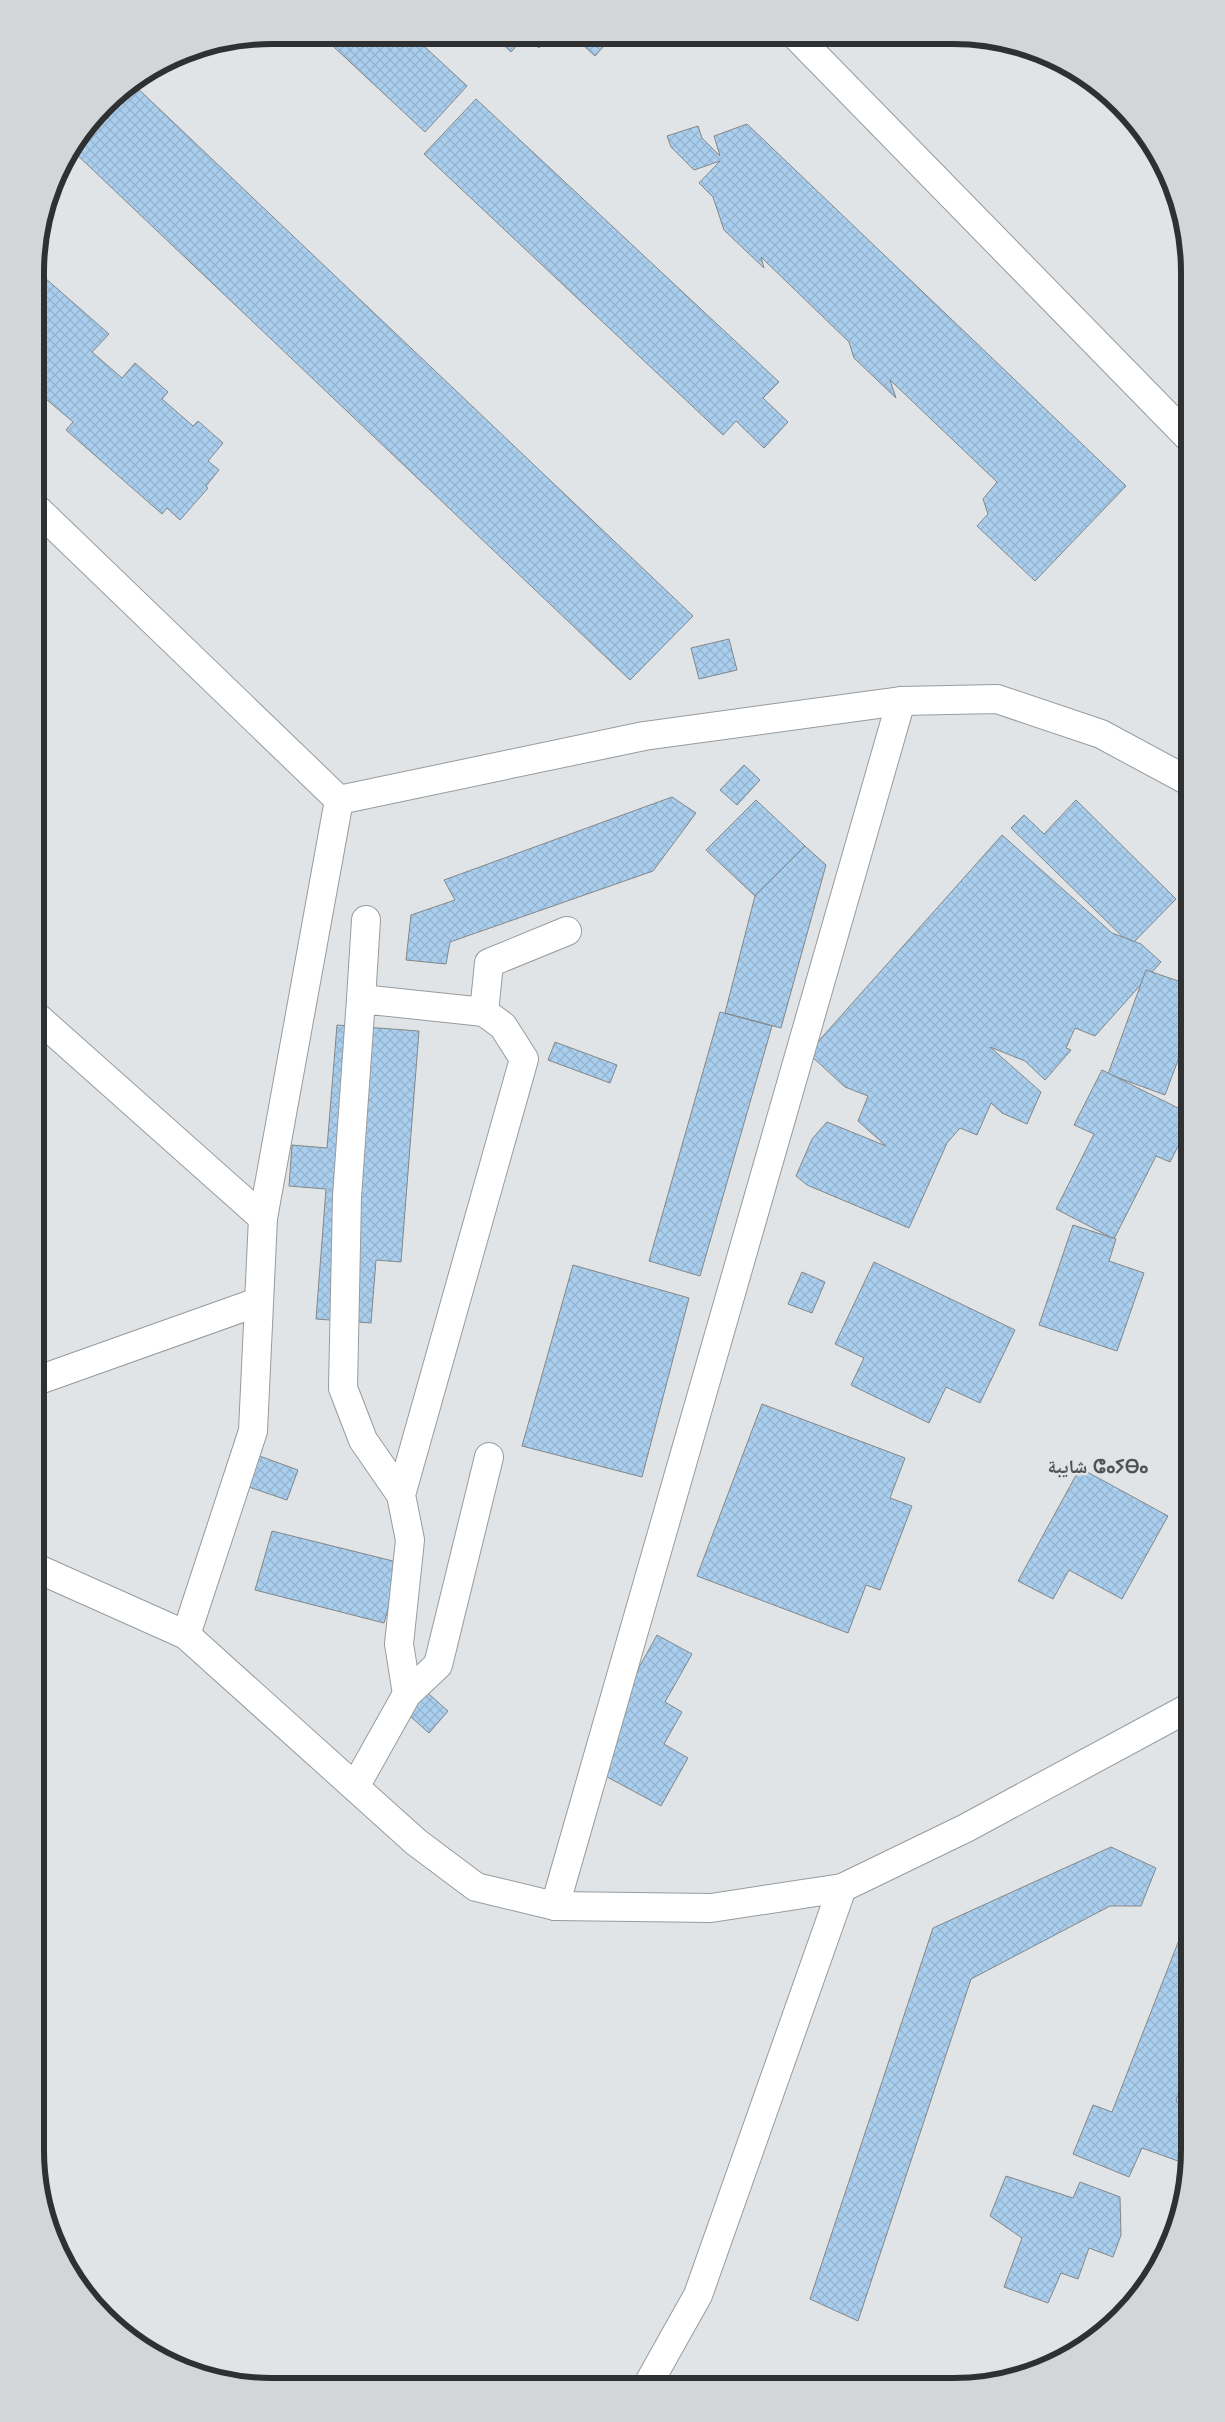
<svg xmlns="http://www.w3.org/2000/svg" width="1225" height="2422" font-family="Montserrat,'Noto Naskh Arabic','Noto Sans Tifinagh',sans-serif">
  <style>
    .building { fill: url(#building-cross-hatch); stroke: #848789 }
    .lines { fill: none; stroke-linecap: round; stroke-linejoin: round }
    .minor-casing { stroke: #989b9d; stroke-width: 30 }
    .minor { stroke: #fff; stroke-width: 28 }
    .labels { text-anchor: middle; stroke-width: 5; stroke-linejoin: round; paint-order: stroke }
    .district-label { font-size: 19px; font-weight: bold; fill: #505355; stroke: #e0e4e6 }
    .rim { fill: none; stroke: #2f3031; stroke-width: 6 }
  </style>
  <defs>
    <pattern id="building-cross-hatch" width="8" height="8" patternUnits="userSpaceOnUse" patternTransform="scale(1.25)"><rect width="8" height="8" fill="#aacfee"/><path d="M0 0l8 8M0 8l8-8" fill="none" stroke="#93b2cd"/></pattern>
  </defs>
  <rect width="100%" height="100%" fill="#e0e4e6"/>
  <!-- building -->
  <g class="building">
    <path d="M321 35 413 36 467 86 425 132Z"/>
    <path d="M494 36 525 37 511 52Z"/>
    <path d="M526 37H549L539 48Z"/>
    <path d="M574 37H612L595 56Z"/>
    <path d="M132 83 693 616 630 680 72 150 115 94Z"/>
    <path d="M476 99 779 382 763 398 788 422 764 448 736 421 723 435 424 154Z"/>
    <path d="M747 124 1126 486 1035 581 977 526 988 514 983 499 997 482 890 380 896 398 854 358 849 342 761 257 764 268 724 230 713 197 699 183 720 161 694 170 671 147 667 136 698 126 702 138 720 156 714 136Z"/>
    <path d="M37 271 109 334 92 352 122 378 135 363 168 392 162 399 193 426 198 421 223 443 208 461 219 470 206 486 208 488 180 520 167 508 162 514 66 430 73 422 39 393 37 395Z"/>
    <path d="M729 639 737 670 699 679 691 648Z"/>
    <path d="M744 765 760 780 737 805 720 790Z"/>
    <path d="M672 797 696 813 653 871 450 942 446 964 406 960 411 915 455 900 444 880Z"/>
    <path d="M756 800 805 846 755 896 706 850Z"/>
    <path d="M1076 800 1176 899 1131 945 1011 828 1024 815 1044 834Z"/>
    <path d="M1002 835 1112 933 1141 944 1161 962 1095 1036 1075 1028 1066 1048 1071 1050 1045 1080 1025 1061 990 1047 1041 1092 1027 1124 1002 1113 991 1103 977 1135 960 1128 947 1143 909 1228 807 1185 796 1176 812 1139 827 1122 886 1146 858 1121 868 1096 845 1087 808 1053Z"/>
    <path d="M805 846 826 865 781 1028 725 1013 755 896Z"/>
    <path d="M1146 970 1190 985V1028L1165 1095 1108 1074Z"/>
    <path d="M720 1012 772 1026 700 1276 649 1261Z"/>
    <path d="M337 1025 419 1031 401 1262 376 1260 371 1323 316 1319 326 1189 289 1186 292 1145 327 1148Z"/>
    <path d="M555 1042 617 1065 610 1083 548 1060Z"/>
    <path d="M1102 1070 1190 1114V1123L1170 1162 1156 1156 1114 1239 1056 1209 1094 1134 1074 1125Z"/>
    <path d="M1073 1225 1116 1239 1109 1261 1144 1273 1117 1351 1039 1325Z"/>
    <path d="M874 1262 1015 1330 980 1403 946 1387 929 1423 851 1385 864 1358 835 1344Z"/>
    <path d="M573 1265 689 1298 642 1477 522 1446Z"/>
    <path d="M802 1272 825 1282 812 1313 788 1304Z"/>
    <path d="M762 1404 905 1458 890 1498 912 1506 880 1590 866 1585 848 1633 697 1576Z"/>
    <path d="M254 1454 298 1470 287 1500 243 1485Z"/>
    <path d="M1080 1468 1168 1516 1122 1599 1069 1570 1053 1599 1018 1581Z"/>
    <path d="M272 1531 401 1563 384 1623 255 1590Z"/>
    <path d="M657 1635 692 1654 665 1702 682 1712 664 1744 688 1758 661 1806 585 1765Z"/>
    <path d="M421 1687 448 1711 429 1733 402 1709Z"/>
    <path d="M1111 1847 1156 1868 1141 1906H1110L971 1979 858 2321 810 2299 933 1928Z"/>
    <path d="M1190 1883V1907L1182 1904Z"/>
    <path d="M1179 1940 1190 1945 1189 2067 1176 2101 1189 2107V2165L1142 2148 1129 2177 1073 2154 1093 2105 1112 2112Z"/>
    <path d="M1006 2176 1073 2198 1080 2182 1120 2197 1121 2235 1113 2257 1089 2248 1078 2279 1061 2273 1048 2303 1004 2287 1022 2238 990 2216Z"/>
  </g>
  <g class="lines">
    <defs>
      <g id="minor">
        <path d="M798 38 1190 439"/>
        <path d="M37 509 339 800"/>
        <path d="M339 800 644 736 901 701 997 699 1101 734 1190 782"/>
        <path d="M361 999 366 920"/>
        <path d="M484 1012 489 963 567 931"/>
        <path d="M36 1016 263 1218"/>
        <path d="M36 1381 258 1302"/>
        <path d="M401 1495 363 1440 343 1388 347 1197 361 999 484 1012 503 1026 524 1059 401 1495 410 1540 399 1644 407 1694"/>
        <path d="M36 1568 186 1635 416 1842 476 1887 555 1906 711 1908 842 1888 966 1828 1190 1707"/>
        <path d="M186 1635 253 1431 263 1218 339 800"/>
        <path d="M355 1787 407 1694 438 1665 489 1457"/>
        <path d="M555 1906 901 701"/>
        <path d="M647 2386 698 2295 842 1888"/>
      </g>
    </defs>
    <!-- minor casing -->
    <use href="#minor" class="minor-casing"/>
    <!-- minor -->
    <use href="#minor" class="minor"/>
  </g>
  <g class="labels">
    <!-- district labels -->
    <g class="district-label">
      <text x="1098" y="1473">شايبة ⵛⴰⵢⴱⴰ</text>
    </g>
  </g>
  <!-- crop -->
  <path d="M0 0H1225V2422H0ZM272 44H953A228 228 0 0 1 1181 272V2150A228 228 0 0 1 953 2378H272A228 228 0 0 1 44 2150V272A228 228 0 0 1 272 44Z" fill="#d2d6d8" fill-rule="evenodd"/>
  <path class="rim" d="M272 44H953A228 228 0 0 1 1181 272V2150A228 228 0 0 1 953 2378H272A228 228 0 0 1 44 2150V272A228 228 0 0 1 272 44Z"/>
</svg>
